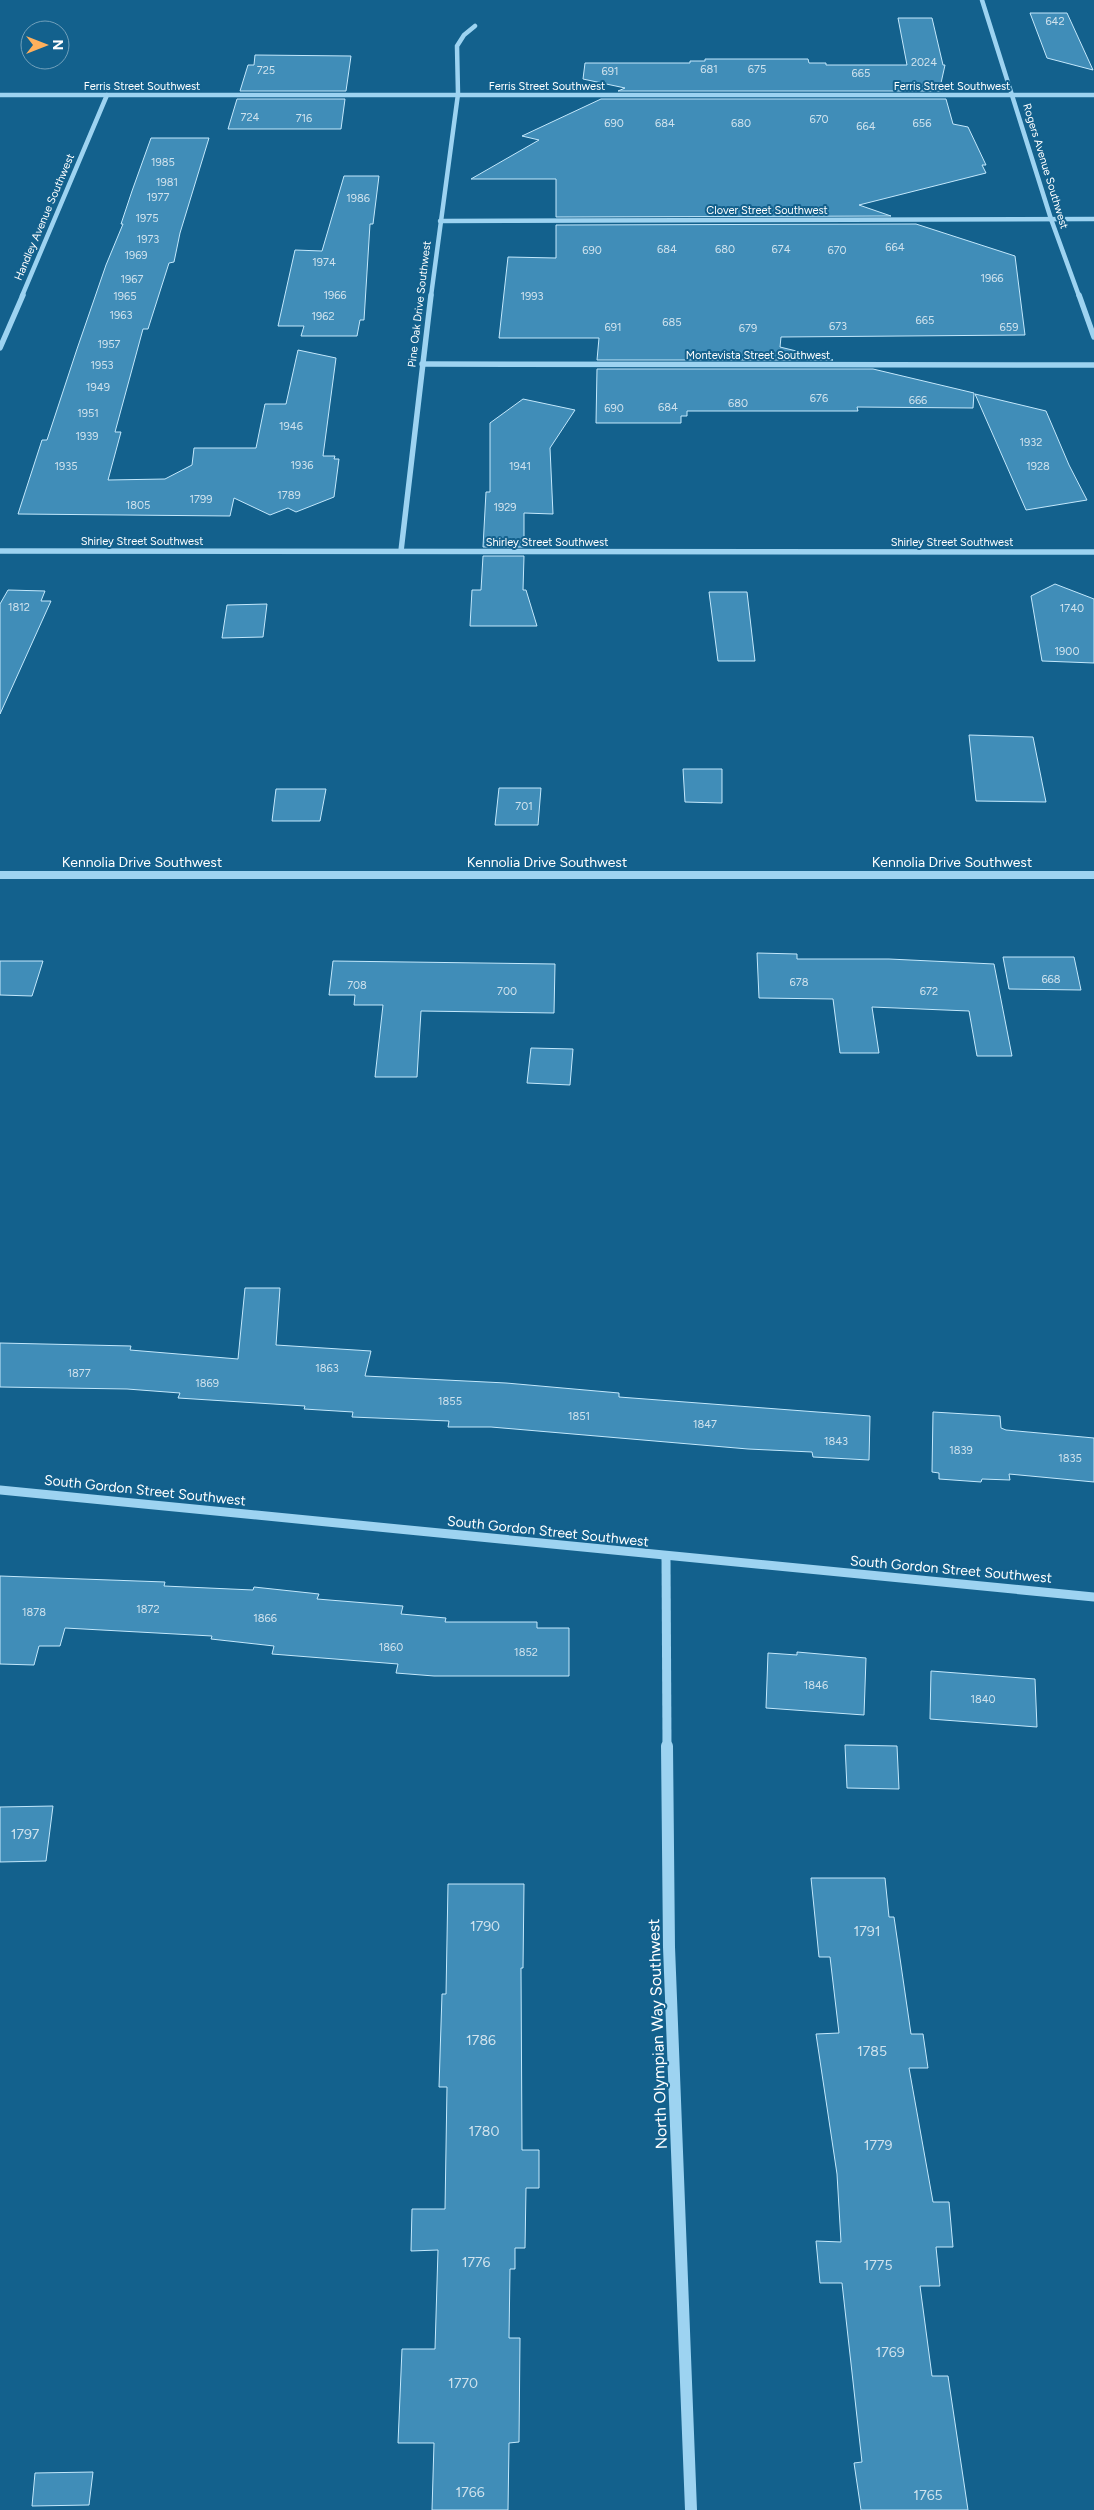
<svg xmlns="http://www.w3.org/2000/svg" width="1094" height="2510" font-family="Figtree,sans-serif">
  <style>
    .building { fill: #408db8; stroke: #c3e8fc }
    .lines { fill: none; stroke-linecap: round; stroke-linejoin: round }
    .minor-far4 { stroke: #9dd3f1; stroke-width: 4.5 }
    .minor-far3 { stroke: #9dd3f1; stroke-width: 5.5 }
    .minor-far2 { stroke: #9dd3f1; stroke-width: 8 }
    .minor-far1 { stroke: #9dd3f1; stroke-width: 9 }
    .minor { stroke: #9dd3f1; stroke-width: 12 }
    .labels { text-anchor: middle; stroke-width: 4; stroke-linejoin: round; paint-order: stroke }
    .number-label { font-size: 11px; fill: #cfe2ed }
    .far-street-label { font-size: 11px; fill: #fff; stroke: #13618d }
    .street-label { font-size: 14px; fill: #fff; stroke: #13618d }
    .near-number-label { font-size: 14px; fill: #cfe2ed }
    .near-street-label { font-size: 16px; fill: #fff; stroke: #13618d }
  </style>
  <rect width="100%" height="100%" fill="#13618d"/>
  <!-- building -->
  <g class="building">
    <path d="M1030 13H1067L1093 70 1047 58Z"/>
    <path d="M898 18H932L943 65H945L941 83 943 91H618L625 88 583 79 585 63H690V61H705V59H808L809 63H826V65H907Z"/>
    <path d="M255 55 351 56 346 91H240L248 65H254Z"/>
    <path d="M237 99H345L341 129H228Z"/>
    <path d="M601 99H946L953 124 968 127 986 165H982L986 173 859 205 891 216 556 217V179H471L539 140 522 136Z"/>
    <path d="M151 138H209L180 233 174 262 169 263 148 329H143L115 432H121L108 480 165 479 192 465 194 448H256L265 404H286L298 350 336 358 323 456H335L334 459H339L334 497 296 512 288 508 270 515 234 498 230 516 18 514 42 440H47L77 349 106 265 123 224H121L132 191Z"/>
    <path d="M344 176H379L373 224H370L364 320H360L357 336H301L304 326H278L295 250 322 251Z"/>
    <path d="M916 224 1015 256 1025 335 781 337 780 347 833 360H597L599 338H499L508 257 556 258V225Z"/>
    <path d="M597 369H873L974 393 973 408 857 407 858 411H687V416H681V423H596Z"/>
    <path d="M975 394 1046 411 1069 465 1087 500 1026 510Z"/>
    <path d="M523 399 575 410 550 448 553 514 524 513V547H483L486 492H490V423Z"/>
    <path d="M483 556H524L523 590H526L537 626H470L472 590H481Z"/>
    <path d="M1055 584 1094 599V663L1042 661 1031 596Z"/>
    <path d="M8 590 45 591 41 601H51L0 714V604Z"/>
    <path d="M709 592H747L755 661H718Z"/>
    <path d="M267 604 263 637 222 638 227 605Z"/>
    <path d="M969 735 1033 737 1046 802 976 801Z"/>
    <path d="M683 769H722V803L685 802Z"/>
    <path d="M499 788H541L538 825H495Z"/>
    <path d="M276 789H326L320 821H272Z"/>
    <path d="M757 953 797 954V959H889L994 964 1012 1056H977L969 1011 872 1007 879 1053H840L833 999 759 998Z"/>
    <path d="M1003 957H1074L1081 990 1009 989Z"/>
    <path d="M0 961H43L32 996 0 995Z"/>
    <path d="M333 961 555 964 554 1013 421 1011 417 1077H375L383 1005H354L355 995H329Z"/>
    <path d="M531 1048 573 1049 570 1085 527 1083Z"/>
    <path d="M245 1288H280L276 1345 371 1351 365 1376 506 1383 619 1393V1397L870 1416 869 1460 813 1457 812 1452 748 1449 491 1427H448L449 1421 352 1417 353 1412 304 1409 305 1406 178 1398 180 1393 127 1389 0 1387V1343L131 1346 130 1350 238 1359Z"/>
    <path d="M933 1412 1000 1416 1001 1428 1006 1430 1094 1438V1482L1009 1474 1010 1480 982 1479 981 1482 939 1479V1473L932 1472Z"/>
    <path d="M0 1576 165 1582 164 1586 253 1590 254 1587 319 1594 317 1599 403 1606 401 1614 446 1618 445 1622H537V1628H569V1676H434L396 1673 398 1664 272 1654 274 1646 211 1639 212 1636 65 1628 60 1646H39L34 1665 0 1664Z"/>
    <path d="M797 1652 866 1658 864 1715 766 1708 768 1653 797 1655Z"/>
    <path d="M931 1671 1035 1679 1037 1727 930 1719Z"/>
    <path d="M845 1745 897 1746 899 1789 847 1788Z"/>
    <path d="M53 1806 46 1861 0 1862V1807Z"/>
    <path d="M811 1878H885L889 1917H894L911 2034H923L928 2068H909L933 2202H949L953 2247H936L940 2286H920L932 2376H948L968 2510H861L854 2463 862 2462 842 2283H820L816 2241 841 2242 837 2174 816 2034 839 2033 830 1957H819Z"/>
    <path d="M448 1884H524L523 1968H521L522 2150H539V2188H526L525 2248H515V2269H510L509 2338H520L519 2442 509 2443 508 2510H432L434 2443H398L402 2349H435L438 2250 411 2251 412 2209H445L447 2087H439L442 1994H446Z"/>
    <path d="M93 2472 89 2505 32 2506 35 2473Z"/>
  </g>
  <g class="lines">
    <!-- minor-far4 -->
    <g class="minor-far4">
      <path d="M982 0 1051 219 1079 296"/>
      <path d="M0 95H1094"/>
      <path d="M440 221 1094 219"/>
      <path d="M22 296 107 95"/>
      <path d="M431 296 458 94 457 46 464 35 475 26"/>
    </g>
    <!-- minor-far3 -->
    <g class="minor-far3">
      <path d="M1079 295 1094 337"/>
      <path d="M0 348 23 295"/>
      <path d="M422 364 1094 365"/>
      <path d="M0 551 1094 552"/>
      <path d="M401 551 431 295"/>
    </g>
    <!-- minor-far2 -->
    <path class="minor-far2" d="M0 875H1094"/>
    <!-- minor-far1 -->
    <g class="minor-far1">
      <path d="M0 1490 1094 1597"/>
      <path d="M666 1556 667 1747"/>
    </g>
    <!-- minor -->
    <path class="minor" d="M667 1746 669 1947 691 2510"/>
  </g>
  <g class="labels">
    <!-- number labels -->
    <g class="number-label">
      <text x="1055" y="25">642</text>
      <text x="924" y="66">2024</text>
      <text x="709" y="73">681</text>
      <text x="757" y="73">675</text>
      <text x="266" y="74">725</text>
      <text x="610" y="75">691</text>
      <text x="861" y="77">665</text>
      <text x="250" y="121">724</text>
      <text x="304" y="122">716</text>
      <text x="819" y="123">670</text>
      <text x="614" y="127">690</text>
      <text x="665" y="127">684</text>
      <text x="741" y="127">680</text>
      <text x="922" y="127">656</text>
      <text x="866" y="130">664</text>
      <text x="163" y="166">1985</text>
      <text x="167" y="186">1981</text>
      <text x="158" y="201">1977</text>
      <text x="358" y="202">1986</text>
      <text x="147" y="222">1975</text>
      <text x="148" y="243">1973</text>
      <text x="895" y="251">664</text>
      <text x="667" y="253">684</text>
      <text x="725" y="253">680</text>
      <text x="781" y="253">674</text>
      <text x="592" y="254">690</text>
      <text x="837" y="254">670</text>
      <text x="136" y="259">1969</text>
      <text x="324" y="266">1974</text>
      <text x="992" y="282">1966</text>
      <text x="132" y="283">1967</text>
      <text x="335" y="299">1966</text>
      <text x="125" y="300">1965</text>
      <text x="532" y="300">1993</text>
      <text x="121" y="319">1963</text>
      <text x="323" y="320">1962</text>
      <text x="925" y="324">665</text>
      <text x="672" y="326">685</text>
      <text x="838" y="330">673</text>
      <text x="613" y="331">691</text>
      <text x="1009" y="331">659</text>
      <text x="748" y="332">679</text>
      <text x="109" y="348">1957</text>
      <text x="102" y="369">1953</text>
      <text x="98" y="391">1949</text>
      <text x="819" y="402">676</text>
      <text x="918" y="404">666</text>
      <text x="738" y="407">680</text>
      <text x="668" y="411">684</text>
      <text x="614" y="412">690</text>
      <text x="88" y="417">1951</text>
      <text x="291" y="430">1946</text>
      <text x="87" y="440">1939</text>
      <text x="1031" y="446">1932</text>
      <text x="302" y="469">1936</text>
      <text x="66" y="470">1935</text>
      <text x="520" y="470">1941</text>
      <text x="1038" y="470">1928</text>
      <text x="289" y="499">1789</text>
      <text x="201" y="503">1799</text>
      <text x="138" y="509">1805</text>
      <text x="505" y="511">1929</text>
      <text x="19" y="611">1812</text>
      <text x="1072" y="612">1740</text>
      <text x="1067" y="655">1900</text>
      <text x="524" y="810">701</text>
      <text x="1051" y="983">668</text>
      <text x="799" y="986">678</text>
      <text x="357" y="989">708</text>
      <text x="507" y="995">700</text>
      <text x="929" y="995">672</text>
      <text x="327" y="1372">1863</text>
      <text x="79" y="1377">1877</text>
      <text x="207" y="1387">1869</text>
      <text x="450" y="1405">1855</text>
      <text x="579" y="1420">1851</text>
      <text x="705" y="1428">1847</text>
      <text x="836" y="1445">1843</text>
      <text x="961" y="1454">1839</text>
      <text x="1070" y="1462">1835</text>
      <text x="148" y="1613">1872</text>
      <text x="34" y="1616">1878</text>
      <text x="265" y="1622">1866</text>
      <text x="391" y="1651">1860</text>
      <text x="526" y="1656">1852</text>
      <text x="816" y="1689">1846</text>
      <text x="983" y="1703">1840</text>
    </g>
    <!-- far-street labels -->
    <g class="far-street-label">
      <text x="142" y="90">Ferris Street Southwest</text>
      <text x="547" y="90">Ferris Street Southwest</text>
      <text x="952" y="90">Ferris Street Southwest</text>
      <text transform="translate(1046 166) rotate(73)" y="4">Rogers Avenue Southwest</text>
      <text x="767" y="214">Clover Street Southwest</text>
      <text transform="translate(44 217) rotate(-67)" y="4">Handley Avenue Southwest</text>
      <text transform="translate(419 304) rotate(-83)" y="4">Pine Oak Drive Southwest</text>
      <text x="758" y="359">Montevista Street Southwest</text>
      <text x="142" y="545">Shirley Street Southwest</text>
      <text x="547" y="546">Shirley Street Southwest</text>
      <text x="952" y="546">Shirley Street Southwest</text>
    </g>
    <!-- street labels -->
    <g class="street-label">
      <text x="142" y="867">Kennolia Drive Southwest</text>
      <text x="547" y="867">Kennolia Drive Southwest</text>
      <text x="952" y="867">Kennolia Drive Southwest</text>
      <text transform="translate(145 1490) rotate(6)" y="5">South Gordon Street Southwest</text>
      <text transform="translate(548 1531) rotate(6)" y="5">South Gordon Street Southwest</text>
      <text transform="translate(951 1569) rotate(5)" y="5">South Gordon Street Southwest</text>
    </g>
    <!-- near-number labels -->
    <g class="near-number-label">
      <text x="25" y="1839">1797</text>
      <text x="485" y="1931">1790</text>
      <text x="867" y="1936">1791</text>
      <text x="481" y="2045">1786</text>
      <text x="872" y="2056">1785</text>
      <text x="484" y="2136">1780</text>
      <text x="878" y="2150">1779</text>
      <text x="476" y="2267">1776</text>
      <text x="878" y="2270">1775</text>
      <text x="890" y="2357">1769</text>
      <text x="463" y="2388">1770</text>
      <text x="470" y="2497">1766</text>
      <text x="928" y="2500">1765</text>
    </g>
    <!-- near-street labels -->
    <g class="near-street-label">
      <text transform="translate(657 2034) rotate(-92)" y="6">North Olympian Way Southwest</text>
    </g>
  </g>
  <!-- north arrow -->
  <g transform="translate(45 45) rotate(90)"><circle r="24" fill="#13618d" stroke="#71a0bb"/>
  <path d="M0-4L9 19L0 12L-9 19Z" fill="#ffb05c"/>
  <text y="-8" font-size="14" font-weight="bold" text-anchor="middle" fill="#ffffff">N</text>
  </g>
</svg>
